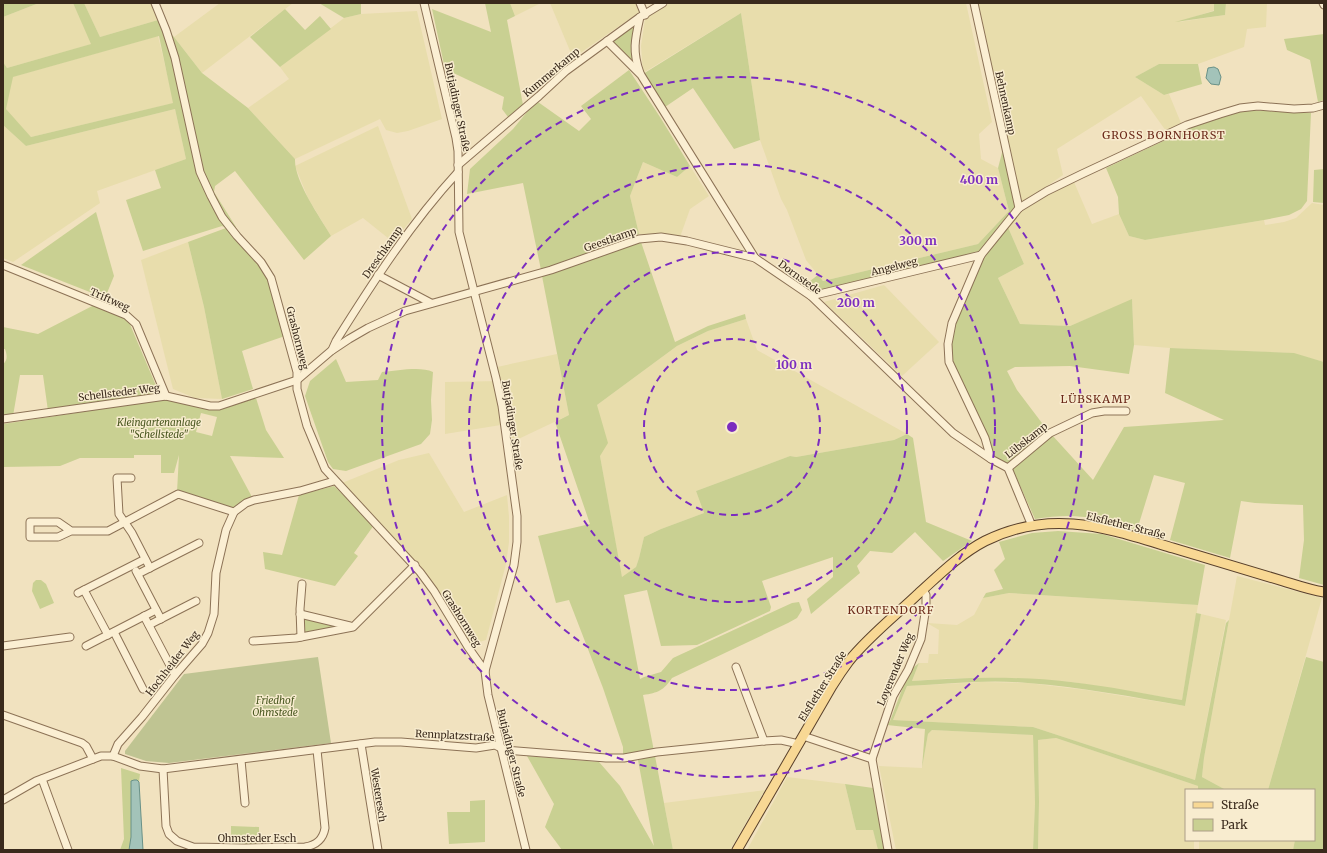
<svg xmlns="http://www.w3.org/2000/svg" width="1327" height="853" font-family="Merriweather,serif">
  <style>
    .farmland { fill: #e8ddac }
    .green { fill: #c9d092; fill-rule: evenodd }
    .cemetery { fill: #bfc492 }
    .water { fill: #a3c3b9; stroke: #699187 }
    .lines { fill: none; stroke-linecap: round; stroke-linejoin: round }
    .minor-casing { stroke: #8c7256; stroke-width: 9 }
    .major-casing { stroke: #59402b; stroke-width: 11 }
    .minor { stroke: #fbefd3; stroke-width: 7 }
    .major { stroke: #f8d894; stroke-width: 9 }
    .ring { fill: none; stroke: #7b2cbf; stroke-width: 2; stroke-dasharray: 7 5 }
    .labels { text-anchor: middle; stroke-width: 3; stroke-linejoin: round; paint-order: stroke }
    .street-label { font-size: 10px; fill: #3a2a1c; stroke: #f8eccf }
    .park-label { font-size: 10px; font-style: italic; fill: #4a5821; stroke: #f8eccf }
    .neighbourhood-label { font-size: 11px; letter-spacing: 1px; fill: #6a2818; stroke: #f8eccf }
    .centre { fill: #7b2cbf; stroke: #f8eccf; stroke-width: 2 }
    .ring-label { font-size: 12px; text-anchor: middle; font-weight: bold; fill: #7b2cbf; stroke: #f8eccf; stroke-width: 3; stroke-linejoin: round; paint-order: stroke }
  </style>
  <rect width="100%" height="100%" fill="#f1e2bf"/>
  <!-- farmland -->
  <g class="farmland">
    <path d="M39 3H73L92 44 7 68 3 62V17Z"/>
    <path d="M84 3H151L158 20 100 37Z"/>
    <path d="M220 3H293L202 73 174 37Z"/>
    <path d="M510 3H541L515 16Z"/>
    <path d="M550 3H637L641 11 573 58Z"/>
    <path d="M670 3H966L992 122 979 134 981 159 998 168 1009 211 978 244 823 281 806 260 787 210 781 199 760 140 741 13 643 73 641 46 645 19Z"/>
    <path d="M976 3H1214L1215 10 1179 22 1225 15 1226 3H1267L1266 27 1247 29 1244 47 1198 64H1159L1135 77 1164 95 1169 94 1181 123 1166 131 1141 96 1057 149 1063 175 1021 204Z"/>
    <path d="M417 11 442 119 408 131 397 133 386 130 380 119 295 159 248 108 289 79 280 67 344 18 361 14Z"/>
    <path d="M158 36 174 103 31 137 5 109 12 77Z"/>
    <path d="M175 109 186 159 97 191 100 203 13 262 3 258V125L26 146Z"/>
    <path d="M378 126 412 219 393 242 363 218 331 236 308 198 295 166Z"/>
    <path d="M643 162 677 177 690 166 709 196 690 209 680 237 661 235 639 234 630 196Z"/>
    <path d="M1074 182 1092 224 1119 214 1129 236 1145 240 1264 220 1265 225 1284 222 1296 218 1312 203 1324 205V362L1291 353 1170 348 1134 345 1132 300 1070 326 1020 324 998 278 1024 264 1007 225 1022 210 1048 194Z"/>
    <path d="M188 242 204 307 222 399 195 398 173 389 141 260Z"/>
    <path d="M884 285 939 342 902 376 824 302Z"/>
    <path d="M746 319 757 350 907 434 894 440 796 457 790 456 696 491 704 513 661 529 644 537 639 558 636 567 622 578 600 456 597 405 677 346 708 331Z"/>
    <path d="M557 354 569 415 510 443 507 424 445 434V382L501 381 497 367Z"/>
    <path d="M429 453 464 512 507 495 509 517V542L506 564 486 640 469 645 449 611 342 483 399 460Z"/>
    <path d="M1237 576 1322 598 1268 790H1226L1202 777 1204 758Z"/>
    <path d="M1009 593 1198 605 1182 700 1072 682 1043 680 954 678 912 681 919 663H928L929 654H938L939 630 927 623 957 625 974 615 983 598Z"/>
    <path d="M1201 614 1226 620 1195 780 1033 727 893 720 907 686 982 682 1028 683 1086 690 1185 706Z"/>
    <path d="M932 730 1033 735 1035 803 1033 850H896L879 766 922 768 928 734Z"/>
    <path d="M1056 738 1198 786V790H1186V840H1194V850H1038L1039 802 1038 740Z"/>
    <path d="M787 777 845 784 856 830 873 829 878 850H747Z"/>
    <path d="M765 790 730 850H673L664 803Z"/>
    <path d="M1199 840H1295L1293 850H1199Z"/>
  </g>
  <!-- green -->
  <g class="green">
    <path d="M3 3H39L3 17Z"/>
    <path d="M73 3H84L100 37 158 20 174 37 202 73 248 108 295 159C294 181 320 217 331 236L304 260 235 171 215 186 214 192 236 227 227 228 264 270 272 286 285 336 242 351 253 389 222 399 204 307 188 242 226 228 222 226 143 251 126 200 161 188 155 170 186 159 175 109 26 146 3 125V62L7 68 91 44ZM159 36 173 103 31 137 6 109 13 77Z"/>
    <path d="M319 3H361V14L344 18Z"/>
    <path d="M485 3H510L515 16 507 20 523 105 508 117 502 109 504 97 445 69 432 9 491 32Z"/>
    <path d="M1214 3H1226L1225 15 1175 22 1214 11Z"/>
    <path d="M285 9 305 30 320 16 331 29 280 67 250 37Z"/>
    <path d="M741 13 760 140 734 149 693 88 665 107 643 74Z"/>
    <path d="M637 21 635 67 611 40Z"/>
    <path d="M1324 34V100L1318 102 1310 60 1287 50 1284 39Z"/>
    <path d="M1159 64H1198L1202 84 1164 95 1135 77Z"/>
    <path d="M629 70 660 117 690 166 677 177 643 162 630 196 639 234 541 270 523 183 467 194 470 169 513 129 527 112 538 102 579 131 591 119 581 106Z"/>
    <path d="M1245 110 1311 113 1307 201 1301 209 1289 215 1264 220 1145 240 1129 236 1119 214 1118 197 1106 168 1193 127Z"/>
    <path d="M1003 149 1017 207 980 253 812 295 802 287 818 275 823 281 978 244 1009 211 998 168Z"/>
    <path d="M1324 169V203L1313 202 1314 170Z"/>
    <path d="M96 212 114 276 105 298 21 265Z"/>
    <path d="M1007 225 1024 264 998 278 1020 324 1070 326 1132 299 1134 345 1129 374 1070 366 1015 367 1007 371 1017 390 1048 431 1009 465 993 457 952 361 951 343 955 322 983 255Z"/>
    <path d="M641 242 675 342 708 326 745 314 746 319 708 331 677 346 597 405 608 443 600 456 622 577 636 567 639 558 644 537 661 529 704 513 696 491 790 456 796 457 894 440 907 434 913 438 926 522 972 541 943 561 915 532 892 553 870 551 857 566 860 573 811 614 807 599 833 577V557L762 581 771 607 770 611 697 645 661 646 647 590 624 595 640 679 644 677 661 672 673 658 792 603 799 602 802 610 797 618 788 623 672 678C664 690 658 693 643 695L654 751 623 756V747L603 688 569 600 556 603 538 536 590 524 555 422 569 415 542 276Z"/>
    <path d="M98 303 126 315 160 395 48 411 43 375H20L13 416 3 419V424L167 399 219 410 256 398 266 430 284 458 230 456 252 497 233 510 177 492 179 455 174 473H161V455H134V458H80L60 466 3 467V364C8 360 7 355 5 349H3V327L38 334ZM201 413 217 417 212 436 196 432Z"/>
    <path d="M1170 348 1294 353 1324 362V585L1299 578 1304 540 1303 505 1255 503 1241 501 1230 558 1170 540 1185 483 1154 475 1137 530C1099 518 1076 512 1035 519L1012 468 1052 435 1093 480 1124 427 1224 420 1165 393Z"/>
    <path d="M336 359 346 382 378 380 382 372C397 371 420 366 433 372L431 400 432 420 430 434 421 444 346 471 333 469 328 462 305 396 310 381Z"/>
    <path d="M334 486 374 525 354 553 358 556 335 586 265 569 263 552 282 555 299 495Z"/>
    <path d="M1058 531 1102 534 1205 565 1198 605 1009 593 983 598 986 593 1003 589 994 570 1005 559 999 542 1032 533Z"/>
    <path d="M36 580H41L46 584 54 603 40 609 32 591 33 583Z"/>
    <path d="M1196 613 1201 614 1185 706C1133 697 1081 687 1028 683 988 679 947 684 907 686L893 720 1033 727 1195 780 1226 623 1229 620 1204 758 1202 777 1226 790H1198V786L1056 738 1038 740 1039 802 1038 850H1033L1035 803 1033 735 932 730 928 734 922 768 925 729 887 725 890 721 909 671 919 663 912 681C965 677 1018 676 1071 682 1108 686 1145 694 1182 700Z"/>
    <path d="M303 617 342 627 304 634Z"/>
    <path d="M1306 657 1324 662V850H1293L1295 840H1314V790H1268Z"/>
    <path d="M527 756 599 762 620 786 654 846 638 760 655 756 673 850H562L545 827 554 804Z"/>
    <path d="M121 768 140 774 139 782 137 780 131 781V837L129 850H120L124 839Z"/>
    <path d="M845 784 873 788 885 850H878L873 830H856Z"/>
    <path d="M485 800V842L449 844 447 812H470V801Z"/>
    <path d="M231 826 259 827V850H231Z"/>
  </g>
  <!-- cemetery -->
  <path class="cemetery" d="M318 657 331 743 169 763 146 761 125 754V751L184 674Z"/>
  <!-- water -->
  <g class="water">
    <path d="M1214 67 1218 69 1221 77 1219 85 1211 84 1206 78 1208 68Z"/>
    <path d="M134 780H137L139 782 143 850H129L131 837V781Z"/>
  </g>
  <g class="lines">
    <defs>
      <g id="minor">
        <path d="M155 3 166 30 175 58 200 172 211 196 222 217 237 236 261 262 271 278 297 372V389L307 426 325 469 420 572 434 591 468 647 485 671"/>
        <path d="M424 3 456 138 458 151 459 232 496 378 502 406 517 516V542L514 565 485 671 488 695 526 850"/>
        <path d="M640 3 645 15"/>
        <path d="M974 3 1019 208"/>
        <path d="M1323 3 1324 5"/>
        <path d="M640 17C635 39 632 51 640 73"/>
        <path d="M607 41 641 75 755 258 811 296 953 433 991 459"/>
        <path d="M458 165 539 96 566 71 640 17 663 3"/>
        <path d="M3 265 126 315 136 324 166 396"/>
        <path d="M378 275 431 303"/>
        <path d="M811 296 981 255"/>
        <path d="M332 350 336 341C373 282 411 223 458 172"/>
        <path d="M3 419 166 396 210 406H219L297 380 331 351 349 339 368 328 405 311 551 270 639 239 661 237 687 241 755 258"/>
        <path d="M1008 468 1050 433 1092 413 1104 411H1126"/>
        <path d="M131 478H117L119 514 132 533 150 568"/>
        <path d="M1032 526 1008 468 991 459 985 438 949 362 948 344 952 323 981 255 1019 208 1047 191 1082 174 1187 125 1220 114 1240 108 1258 106 1294 109 1313 108 1324 105"/>
        <path d="M71 531 58 537H30V522H58L71 531H108L178 494 234 512"/>
        <path d="M136 571 161 619"/>
        <path d="M138 574 199 543"/>
        <path d="M84 590 108 635"/>
        <path d="M78 593 145 559"/>
        <path d="M300 614 350 626"/>
        <path d="M144 616 175 675"/>
        <path d="M149 625 196 601"/>
        <path d="M114 632 143 689"/>
        <path d="M301 637 300 609 302 584"/>
        <path d="M253 641 296 638 353 627 415 565"/>
        <path d="M3 646 70 637"/>
        <path d="M86 646 156 610"/>
        <path d="M736 667 764 741"/>
        <path d="M3 715 82 743 86 746 93 759"/>
        <path d="M803 736 872 759"/>
        <path d="M361 744 378 850"/>
        <path d="M113 756 118 744 142 717 175 675 202 644 208 633 214 614 216 573 226 530 234 512 246 503 254 500 300 491 334 481"/>
        <path d="M241 760 245 803"/>
        <path d="M163 769 166 826 169 834 177 841 193 847 245 848 305 847C316 845 323 840 325 828L317 750"/>
        <path d="M42 779 68 850"/>
        <path d="M3 800 36 781 101 756H113L140 766 163 769 375 742H401L476 748 495 745 505 750 606 758H624L657 752 764 741 781 740 799 744"/>
        <path d="M888 850 872 759 893 696 908 670 921 639 926 607V595L923 589"/>
      </g>
      <path id="major" d="M737 850 832 686C837 678 843 669 849 661 868 637 896 615 918 594 939 575 960 554 985 541 1052 508 1106 528 1173 548 1209 559 1246 570 1283 581 1296 585 1310 590 1324 592"/>
    </defs>
    <!-- minor casing -->
    <use href="#minor" class="minor-casing"/>
    <!-- major casing -->
    <use href="#major" class="major-casing"/>
    <!-- minor -->
    <use href="#minor" class="minor"/>
    <!-- major -->
    <use href="#major" class="major"/>
  </g>
  <!-- distance rings -->
  <g class="ring">
    <circle cx="732" cy="427" r="88"/>
    <circle cx="732" cy="427" r="175"/>
    <circle cx="732" cy="427" r="263"/>
    <circle cx="732" cy="427" r="350"/>
  </g>
  <g class="labels">
    <!-- street labels -->
    <g class="street-label">
      <text transform="translate(551 72) rotate(-40)" y="4">Kummerkamp</text>
      <text transform="translate(1006 103) rotate(78)" y="4">Behnenkamp</text>
      <text transform="translate(458 107) rotate(78)" y="4">Butjadinger Straße</text>
      <text transform="translate(610 239) rotate(-19)" y="4">Geestkamp</text>
      <text transform="translate(382 252) rotate(-55)" y="4">Dreschkamp</text>
      <text transform="translate(894 266) rotate(-14)" y="4">Angelweg</text>
      <text transform="translate(800 277) rotate(36)" y="4">Dornstede</text>
      <text transform="translate(110 299) rotate(24)" y="4">Triftweg</text>
      <text transform="translate(298 338) rotate(76)" y="4">Grashornweg</text>
      <text transform="translate(119 392) rotate(-7)" y="4">Schellsteder Weg</text>
      <text transform="translate(513 425) rotate(81)" y="4">Butjadinger Straße</text>
      <text transform="translate(1026 440) rotate(-38)" y="4">Lübskamp</text>
      <text transform="translate(1126 525) rotate(14)" y="4">Elsflether Straße</text>
      <text transform="translate(462 618) rotate(58)" y="4">Grashornweg</text>
      <text transform="translate(172 663) rotate(-52)" y="4">Hochheider Weg</text>
      <text transform="translate(895 669) rotate(-67)" y="4">Loyerender Weg</text>
      <text transform="translate(822 686) rotate(-58)" y="4">Elsflether Straße</text>
      <text transform="translate(455 735) rotate(3)" y="4">Rennplatzstraße</text>
      <text transform="translate(512 753) rotate(76)" y="4">Butjadinger Straße</text>
      <text transform="translate(379 795) rotate(81)" y="4">Westeresch</text>
      <text x="257" y="842">Ohmsteder Esch</text>
    </g>
    <!-- park labels -->
    <g class="park-label">
      <text x="159" y="426">Kleingartenanlage<tspan x="159" dy="12">"Schellstede"</tspan></text>
      <text x="275" y="704">Friedhof<tspan x="275" dy="12">Ohmstede</tspan></text>
    </g>
    <!-- neighbourhood labels -->
    <g class="neighbourhood-label">
      <text x="1164" y="139">GROSS BORNHORST</text>
      <text x="1096" y="403">LÜBSKAMP</text>
      <text x="891" y="614">KORTENDORF</text>
    </g>
  </g>
  <circle cx="732" cy="427" r="6" class="centre"/>
  <g class="ring-label">
    <text x="979" y="184">400 m</text>
    <text x="918" y="245">300 m</text>
    <text x="856" y="307">200 m</text>
    <text x="794" y="369">100 m</text>
  </g>
  <!-- border -->
  <rect width="1327" height="853" fill="none" stroke="#3a2a1c" stroke-width="8"/>
  <!-- legend -->
  <rect x="1185" y="789" width="130" height="52" fill="#f8eccf" stroke="#ac9e87"/>
  <rect x="1193" y="802" width="20" height="6" fill="#f8d894" stroke="#ac9e87"/>
  <text x="1221" y="809" font-size="12" fill="#3a2a1c">Straße</text>
  <rect x="1193" y="819" width="20" height="12" fill="#c9d092" stroke="#ac9e87"/>
  <text x="1221" y="829" font-size="12" fill="#3a2a1c">Park</text>
</svg>
